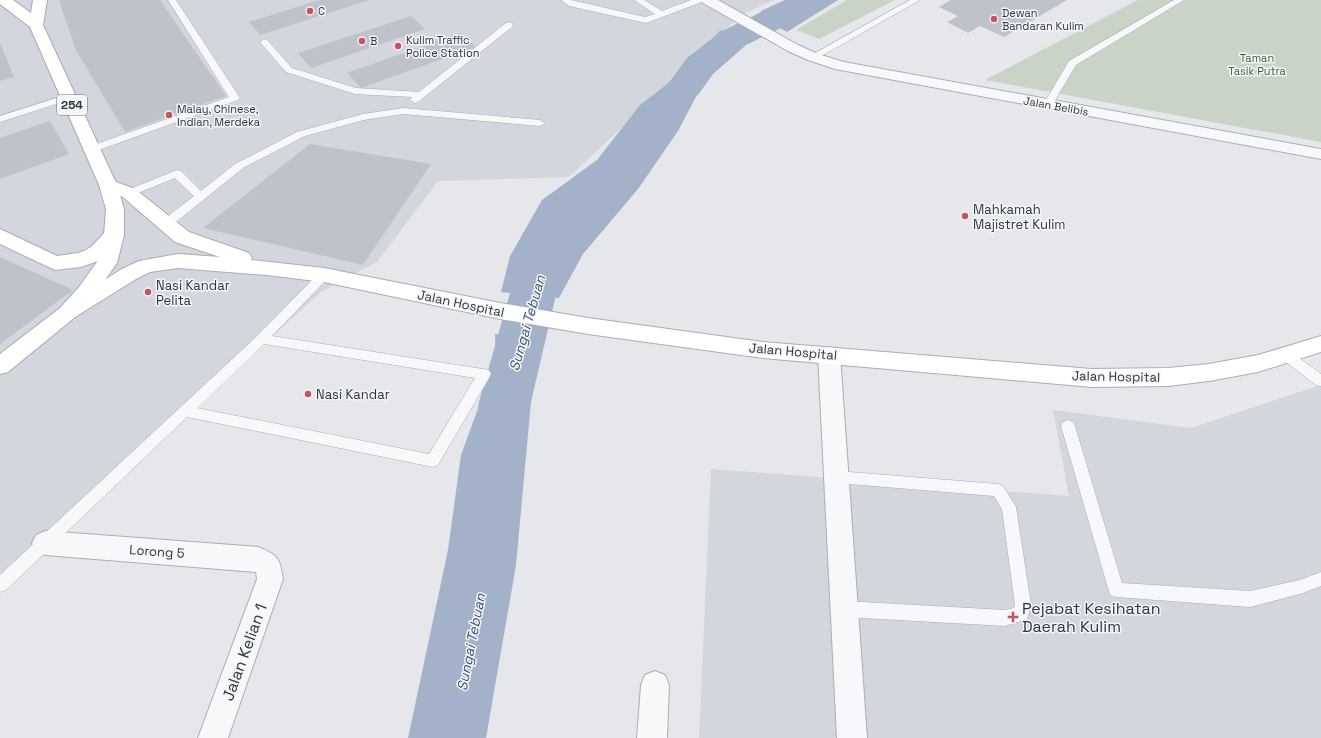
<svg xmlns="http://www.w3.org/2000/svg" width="1321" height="738" font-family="'Space Grotesk',sans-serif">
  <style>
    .built { fill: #d3d6dd }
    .green { fill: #c9d4c6 }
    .water { fill: #a3b2c8 }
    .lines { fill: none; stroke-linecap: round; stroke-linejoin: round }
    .river { fill: #a3b2c8; fill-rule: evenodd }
    .building { fill: #bfc2cb }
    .lane-casing { stroke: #aaadb5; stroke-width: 1 }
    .street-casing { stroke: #aaadb5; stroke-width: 2 }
    .secondary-casing { stroke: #aaadb5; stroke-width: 2 }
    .primary-casing { stroke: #a5aab6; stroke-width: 2 }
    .lane { fill: #f7f8fa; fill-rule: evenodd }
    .street { fill: #f7f8fa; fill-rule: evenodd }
    .secondary { fill: #fff; fill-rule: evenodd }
    .primary { fill: #fff; fill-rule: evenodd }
    .poi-dot { fill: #c4555d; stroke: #f4f6f8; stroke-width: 1.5 }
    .labels { text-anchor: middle; stroke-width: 3; stroke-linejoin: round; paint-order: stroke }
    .far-poi-label { font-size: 11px; fill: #2d3342; stroke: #f4f6f8; text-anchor: start }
    .far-park-label { font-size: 11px; fill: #3f5d3c; stroke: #f4f6f8 }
    .far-street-label { font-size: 11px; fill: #2d3342; stroke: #f4f6f8 }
    .shield { fill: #f4f6f8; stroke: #696e79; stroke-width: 1 }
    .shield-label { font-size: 12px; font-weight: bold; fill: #2d3342 }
    .poi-label { font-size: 13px; fill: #2d3342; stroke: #f4f6f8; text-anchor: start }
    .street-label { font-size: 13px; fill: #2d3342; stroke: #f4f6f8 }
    .water-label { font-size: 14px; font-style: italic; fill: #3a4f73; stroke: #f4f6f8 }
    .near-poi-label { font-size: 16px; fill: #2d3342; stroke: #f4f6f8; text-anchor: start }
    .near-street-label { font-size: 16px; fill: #2d3342; stroke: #f4f6f8 }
  </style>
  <rect width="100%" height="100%" fill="#e5e7eb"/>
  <!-- built -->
  <g class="built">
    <path d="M0 0H774L741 15 569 177 438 181 377 262 321 292 0 585Z"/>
    <path d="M1321 385V738H699L711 469 1069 496 1053 410 1191 428Z"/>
  </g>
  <!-- green -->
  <g class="green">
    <path d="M847 0H895L819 39 796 30Z"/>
    <path d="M1138 0H1321V142L985 80Z"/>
  </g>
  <!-- water -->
  <g class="water">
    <path d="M785 0H838L787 32 762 18 761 11Z"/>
    <path d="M721 30 746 44 710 70 678 131 638 189 583 254 559 298 501 292 510 256 542 200 597 160 640 105 666 85Z"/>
    <path d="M495 334 531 342 505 402 481 539 442 738H408L448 550 461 455 484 392 496 367Z"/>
  </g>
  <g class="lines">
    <!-- river -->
    <g class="river">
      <path d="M786 0H829L824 7 746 45 713 74 698 95 685 98 672 95 666 87 687 58 722 31Z"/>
      <path d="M561 216 577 220 583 231 558 286 531 402 516 565 486 738H418L456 565 479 402 512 286 545 220Z"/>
    </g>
  </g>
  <!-- building -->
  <g class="building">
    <path d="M64 0H160L226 96 125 132 76 50 59 1Z"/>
    <path d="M319 0H369L260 35 249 22Z"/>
    <path d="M951 0H1067L1004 37 980 26 968 33 947 22 958 16 939 7Z"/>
    <path d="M411 16 425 29 311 68 298 53Z"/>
    <path d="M460 33 476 47 361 88 347 73Z"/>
    <path d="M0 43 14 77 0 81Z"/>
    <path d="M50 121 69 154 0 179V138Z"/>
    <path d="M310 144 431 164 363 265 203 228Z"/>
    <path d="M0 257 73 290 0 344Z"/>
  </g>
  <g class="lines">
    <defs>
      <g id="lane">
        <path d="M168 0H176L240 98 238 100 96 151H88L87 149 88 147 229 97Z"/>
        <path d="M561 0H571L645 17 655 14 634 0H644L662 11 691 0H703L702 2 646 23 569 6Z"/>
        <path d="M910 0H920L816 59 813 60 808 57Z"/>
        <path d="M1174 0H1184L1076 65 1051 107H1045L1043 105 1069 61Z"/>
        <path d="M509 22 512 23 513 25 512 27 418 102 415 103 410 100 412 97 355 94 286 72 260 42 264 39 267 40 292 68 356 88 419 92 506 23Z"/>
        <path d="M69 94 72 95 74 97 72 99 0 122V116Z"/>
        <path d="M403 108 540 120 545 123 540 126 403 114 364 120 305 136 243 168 171 226H163L161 223 163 220 194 196 175 178 133 195H125L124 193 125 191 177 170 181 171 201 191 235 164 297 132 363 114Z"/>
        <path d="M324 271 328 272 330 275 328 278 272 336 489 370 491 374 489 378 438 465 433 467 187 417 6 590 0 592V575L257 336 320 272ZM264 344 475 378 429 454 197 408Z"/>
        <path d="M1287 351 1292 353 1321 374V386L1316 385 1282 359 1281 356 1282 353Z"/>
        <path d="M1068 420 1073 422 1075 426 1122 583 1250 591 1300 580 1321 572V586L1300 594 1250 607 1116 597 1110 595 1061 426 1063 422Z"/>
        <path d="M837 471 998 484 1003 486 1016 507 1031 605 1027 619 1005 626 844 617 838 614 836 609 838 604 844 601 1005 610 1014 608 1015 605 1002 509 994 496 837 483 832 481 830 477 832 473Z"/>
      </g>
      <g id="street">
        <path d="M701 0H718L798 45 818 54 844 62 1321 149V159L835 69 808 60 788 51 703 3Z"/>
        <path d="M829 347 837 349 840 355 867 738H837L818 355 821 349Z"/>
        <path d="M45 531 258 547C278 555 280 558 283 579L228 738H198L257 579 256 572 45 555 36 551 32 543 36 535Z"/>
        <path d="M655 671 665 675 669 685 667 738H637L641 685 645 675Z"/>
      </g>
      <g id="secondary">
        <path d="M108 179 135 189 189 232 249 253 252 258 251 260 324 268 500 303 588 318 763 342 1092 369 1168 368 1209 364 1258 355 1321 336V352L1258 372 1209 381 1168 386 1092 387 763 358 588 334 500 319 324 282 267 275 178 268 150 272 136 279 75 317 68 320 61 317 58 312 61 307 122 269 139 261 178 254 220 257 175 242 123 197 102 189 99 185 102 181Z"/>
        <path d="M114 228 121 230 124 235 105 257 98 261 81 267 55 270 0 244V229L57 256 78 253 84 251 91 247 107 230Z"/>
      </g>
      <path id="primary" d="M0 0H13L31 13 33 0H47L43 25 117 185 124 209V235L117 263 93 297 74 318 8 372 0 374V354L60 308 79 287 97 262 104 235 106 209 99 185 30 27 0 4Z"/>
    </defs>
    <!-- lane casing -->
    <use href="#lane" class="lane-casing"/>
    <!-- street casing -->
    <use href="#street" class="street-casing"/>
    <!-- secondary casing -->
    <use href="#secondary" class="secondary-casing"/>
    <!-- primary casing -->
    <use href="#primary" class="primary-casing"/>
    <!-- lane -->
    <use href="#lane" class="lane"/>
    <!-- street -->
    <use href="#street" class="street"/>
    <!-- secondary -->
    <use href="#secondary" class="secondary"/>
    <!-- primary -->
    <use href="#primary" class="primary"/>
  </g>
  <!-- markers -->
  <g class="poi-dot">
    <circle cx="310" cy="11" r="4"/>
    <circle cx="994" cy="19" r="4"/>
    <circle cx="362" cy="41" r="4"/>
    <circle cx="398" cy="46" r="4"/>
    <circle cx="169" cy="115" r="4"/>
    <circle cx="965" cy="216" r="4"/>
    <circle cx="148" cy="292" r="4"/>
    <circle cx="308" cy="394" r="4"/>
    <path d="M1011 611h4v4h4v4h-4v4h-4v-4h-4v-4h4z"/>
  </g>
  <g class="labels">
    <!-- far-poi labels -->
    <g class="far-poi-label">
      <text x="318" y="15">C</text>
      <text x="1002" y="17">Dewan<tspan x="1002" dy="13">Bandaran Kulim</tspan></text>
      <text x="406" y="44">Kulim Traffic<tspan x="406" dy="13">Police Station</tspan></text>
      <text x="370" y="45">B</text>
      <text x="177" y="113">Malay, Chinese,<tspan x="177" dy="13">Indian, Merdeka</tspan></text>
    </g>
    <!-- far-park labels -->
    <g class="far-park-label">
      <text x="1257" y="62">Taman<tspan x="1257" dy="13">Tasik Putra</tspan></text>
    </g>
    <!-- far-street labels -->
    <g class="far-street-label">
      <text transform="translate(1056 106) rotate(10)" y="4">Jalan Belibis</text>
    </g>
    <!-- shield labels -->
    <rect class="shield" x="57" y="95" width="30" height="20" rx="3"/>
    <g class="shield-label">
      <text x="72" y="109">254</text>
    </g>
    <!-- poi labels -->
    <g class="poi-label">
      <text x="973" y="214">Mahkamah<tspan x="973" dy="15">Majistret Kulim</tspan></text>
      <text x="156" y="290">Nasi Kandar<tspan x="156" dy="15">Pelita</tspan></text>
      <text x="316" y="399">Nasi Kandar</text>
    </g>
    <!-- street labels -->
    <g class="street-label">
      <text transform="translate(461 303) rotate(12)" y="5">Jalan Hospital</text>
      <text transform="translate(793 351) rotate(5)" y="5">Jalan Hospital</text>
      <text transform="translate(1116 376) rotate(1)" y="5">Jalan Hospital</text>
      <text transform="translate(157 551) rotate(4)" y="5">Lorong 5</text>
    </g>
    <!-- water labels -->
    <g class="water-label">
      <text transform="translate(527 323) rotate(-74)" y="5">Sungai Tebuan</text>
      <text transform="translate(471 642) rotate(-79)" y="5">Sungai Tebuan</text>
    </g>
    <!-- near-poi labels -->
    <g class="near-poi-label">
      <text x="1022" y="614">Pejabat Kesihatan<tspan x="1022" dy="18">Daerah Kulim</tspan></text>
    </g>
    <!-- near-street labels -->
    <g class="near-street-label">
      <text transform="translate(244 652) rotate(-70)" y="6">Jalan Kelian 1</text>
    </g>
  </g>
</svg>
